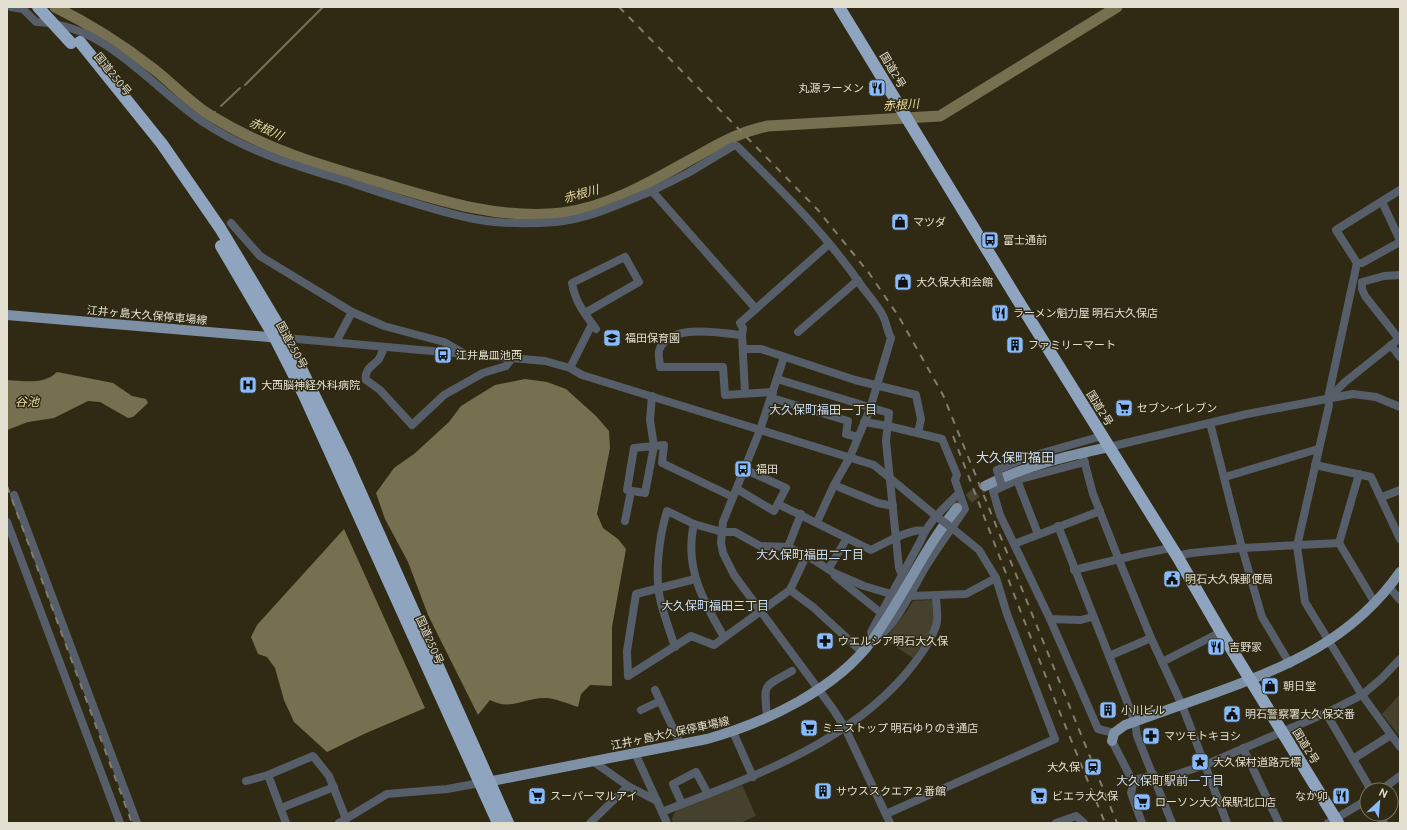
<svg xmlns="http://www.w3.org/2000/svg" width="1407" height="830" font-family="Ubuntu,'Noto Sans JP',sans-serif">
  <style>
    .green { fill: #46412c }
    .water { fill: #766f50 }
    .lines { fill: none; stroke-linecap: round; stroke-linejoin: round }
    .stream { stroke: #766f50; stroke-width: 2 }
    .river { stroke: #766f50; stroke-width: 11 }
    .major-tunnel { stroke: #4b4530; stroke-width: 10; stroke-dasharray: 10 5; stroke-linecap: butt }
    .minor { stroke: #555e69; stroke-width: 8 }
    .major { stroke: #7e90a6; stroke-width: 10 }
    .highway { stroke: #8fa4bf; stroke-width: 12 }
    .rail { stroke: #827d6b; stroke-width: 2; stroke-dasharray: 7 7; stroke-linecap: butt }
    .minor-bridge { stroke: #555e69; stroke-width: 8 }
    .highway-bridge { stroke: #8fa4bf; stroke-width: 12 }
    .labels { text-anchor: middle; stroke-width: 3; stroke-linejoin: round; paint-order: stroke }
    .street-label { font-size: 11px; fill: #e2dfd1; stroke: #302a14 }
    .poi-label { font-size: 11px; fill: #e2dfd1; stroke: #302a14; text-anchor: start }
    .water-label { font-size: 12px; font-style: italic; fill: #e8daa0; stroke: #302a14 }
    .neighbourhood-label { font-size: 12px; fill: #ccdff8; stroke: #302a14 }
    .quarter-label { font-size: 13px; fill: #ccdff8; stroke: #302a14 }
  </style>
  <rect width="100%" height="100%" fill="#302a14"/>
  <!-- green -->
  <g class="green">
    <path d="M931 600 933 602 935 624 913 658 887 641 886 638 906 612 913 601Z"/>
    <path d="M1400 694V737L1382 714Z"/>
    <path d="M742 785 756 816 740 823H673L672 818 677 809Z"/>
  </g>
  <!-- water -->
  <g class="water">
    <path d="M57 372 113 383 132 396 146 399 148 403 133 417 128 418 100 402 88 401 54 418 28 422 7 430V380C24 381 44 385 57 372Z"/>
    <path d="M525 379 547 382 566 389 596 416 609 431 610 448 597 514 603 528 618 539 626 549 612 627V686L590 685 581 694 578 707C568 704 555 698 545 698 523 698 511 711 490 700L478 715 428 615 408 562 385 519 376 493 394 468 414 454 449 422 461 406 495 385Z"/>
    <path d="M344 529 425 708 364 734 327 752 294 722 284 700 275 668 267 657 258 654 251 637 257 625Z"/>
  </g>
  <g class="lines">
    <!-- stream -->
    <g class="stream">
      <path d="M245 85 323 7"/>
      <path d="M221 106 240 88"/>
      <path d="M211 116 215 112"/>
    </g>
    <!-- river -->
    <path class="river" d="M55 7C90 24 124 46 155 70 174 85 192 105 213 117 269 151 323 166 385 184 441 201 502 220 562 213 611 207 657 178 699 155 722 142 742 131 768 126L940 116 1117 7"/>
    <!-- major-tunnel -->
    <path class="major-tunnel" d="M957 508 985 486"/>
    <!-- minor -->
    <g class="minor">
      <path d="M11 7 23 9 36 22C106 24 149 85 203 122 246 151 296 166 346 181 385 194 425 208 465 217 493 224 527 224 556 222 589 219 621 203 652 191"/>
      <path d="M1400 190 1336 230 1357 263 1328 398 1329 405 1297 546 1305 602 1362 695 1400 747"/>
      <path d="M1382 202 1400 240"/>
      <path d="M231 223 260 256 352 312 336 342"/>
      <path d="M1357 263H1362L1400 242"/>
      <path d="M756 309 652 191 688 173 733 146H737C782 191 827 235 863 288 870 297 880 308 884 318 887 325 887 331 891 338L870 409 850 457 834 485 817 522"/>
      <path d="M352 312 384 326 444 342 463 353"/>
      <path d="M585 313 639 282 625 257 572 283C575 302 585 314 596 329"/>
      <path d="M798 332 858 280"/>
      <path d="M742 335 743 328 740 323 829 244"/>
      <path d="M286 338 545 361 570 368 582 375 874 465 936 516"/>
      <path d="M1399 339 1365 296 1362 289V282L1384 276 1400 275"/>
      <path d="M1391 345 1400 357"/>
      <path d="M384 347C383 351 381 355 379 359 373 366 364 369 366 380L380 390 412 425 444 395 483 373 506 366 512 358"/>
      <path d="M743 349H761L855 380 916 395 921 419 918 433"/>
      <path d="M784 357 760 430 723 522 721 543 723 553 734 575 833 709 845 728 890 823"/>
      <path d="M570 368 592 324"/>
      <path d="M777 379 889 413 886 441 899 568 902 575"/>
      <path d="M745 393 742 335C721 333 672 323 660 348 657 353 660 361 660 367H723L725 395 773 392"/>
      <path d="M652 396 650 420 654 446 645 493 627 490 634 448C644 447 654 446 664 445L662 463 733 497"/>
      <path d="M772 398 848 421 846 434 858 437"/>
      <path d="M1329 398 1345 382 1400 338"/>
      <path d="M864 422 888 426 942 439 957 475 955 480 965 509C951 529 937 548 925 568 914 586 893 633 873 639L871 632 920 542C928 522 944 508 959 493"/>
      <path d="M1210 423 1242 548 1262 617 1290 664"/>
      <path d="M1109 447 1247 414 1353 394 1376 397 1400 407"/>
      <path d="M1082 453 1093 494 1119 560 1151 638 1182 705 1227 823"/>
      <path d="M1085 462 1017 480 993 491 1000 515 1050 619 1098 729 1114 733"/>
      <path d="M1315 465 1371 477 1400 539"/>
      <path d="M997 470 1028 457 1102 436"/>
      <path d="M1225 477 1318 449"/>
      <path d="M1017 480 1038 534"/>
      <path d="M834 485 878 503 893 506"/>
      <path d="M737 489 774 511 786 488 744 469"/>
      <path d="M14 495 137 823"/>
      <path d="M1382 497 1400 490"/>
      <path d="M778 504 871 550C883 544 912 527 924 531"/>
      <path d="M625 521 631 491"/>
      <path d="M7 522 120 823"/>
      <path d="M694 524C684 567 703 601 724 637"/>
      <path d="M1058 526 1135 722 1137 736 1172 823"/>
      <path d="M1339 543 1359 474"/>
      <path d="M1014 544 1100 511"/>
      <path d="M788 547 801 514"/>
      <path d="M1177 556 1191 553 1242 548 1339 543 1375 603"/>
      <path d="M829 568 847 538"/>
      <path d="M1074 570 1140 554 1171 548"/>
      <path d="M835 576 881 613"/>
      <path d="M695 579 636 594 627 651 628 676 691 636 714 645 790 590 806 556"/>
      <path d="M1390 588 1400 600"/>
      <path d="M790 590 813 607 862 652"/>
      <path d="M910 596 966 594 996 578"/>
      <path d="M1050 619 1081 620 1092 617"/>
      <path d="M675 647C670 632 665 618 661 603 654 576 659 537 667 511L694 524 722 532H735L760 546 788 547 814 560 834 573 864 586 891 594"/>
      <path d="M1109 656 1151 638"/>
      <path d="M1162 662 1221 632"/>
      <path d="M655 690 680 743"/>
      <path d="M641 710 660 701"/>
      <path d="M1326 713 1371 790"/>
      <path d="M767 717C764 682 762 688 792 671"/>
      <path d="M733 732 753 777"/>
      <path d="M1112 741 1130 776 1134 780"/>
      <path d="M1243 748 1279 823"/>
      <path d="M635 753 667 823"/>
      <path d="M1353 759 1391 735"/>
      <path d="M594 762 628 786"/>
      <path d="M1134 780 1131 793 1142 823"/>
      <path d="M1134 780 1154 775"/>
      <path d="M246 781 268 775"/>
      <path d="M1156 781 1205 765 1326 713 1362 695 1382 678 1400 659"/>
      <path d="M1381 790 1400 776"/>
      <path d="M682 804 673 784 696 772 708 794"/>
      <path d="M281 808 334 787"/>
      <path d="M662 812C748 778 840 748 903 677 915 663 930 644 936 626 939 618 936 605 936 596"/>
      <path d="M886 814 1055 739 1007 614 996 578 979 550 952 528"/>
      <path d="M1378 814 1384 823"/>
      <path d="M286 823 268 775 313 756 329 776 346 819"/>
      <path d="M339 823 387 794 447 789 480 783"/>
      <path d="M590 823 628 786 657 801"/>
      <path d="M1056 823 1076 816 1084 823"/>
      <path d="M1328 823 1367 800"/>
    </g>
    <!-- major -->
    <g class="major">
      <path d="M7 315 280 338"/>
      <path d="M985 486C1024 466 1067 456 1109 447"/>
      <path d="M1112 741 1114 733 1125 725C1153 715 1181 705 1209 695 1284 668 1352 641 1400 572"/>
      <path d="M482 783 707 739C765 723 837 689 873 639 904 596 924 548 957 508"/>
    </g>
    <!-- highway -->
    <g class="highway">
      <path d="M839 7 1014 294 1177 556 1221 632 1338 823"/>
      <path d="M80 42 162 144 220 228 286 338 346 460 508 823"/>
      <path d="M221 246 275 338 304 395 498 823"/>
    </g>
    <!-- rail -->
    <g class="rail">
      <path d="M619 7 817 209 869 273 899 317 943 395 1117 823"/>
      <path d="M953 436 1056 703 1105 823"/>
      <path d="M7 486 132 823"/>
    </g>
    <!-- minor-bridge -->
    <g class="minor-bridge">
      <path d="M997 470 1002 487"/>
      <path d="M936 516 952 528"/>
    </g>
    <!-- highway-bridge -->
    <path class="highway-bridge" d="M38 7 71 43"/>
  </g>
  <!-- icons -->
  <defs>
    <symbol id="restaurant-square" viewBox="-11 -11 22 22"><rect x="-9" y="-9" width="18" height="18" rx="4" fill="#87bbfb" stroke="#302a14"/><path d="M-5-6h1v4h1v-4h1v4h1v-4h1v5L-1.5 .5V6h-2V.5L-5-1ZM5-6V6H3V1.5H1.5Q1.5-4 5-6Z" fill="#111"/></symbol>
    <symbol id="shop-square" viewBox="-11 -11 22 22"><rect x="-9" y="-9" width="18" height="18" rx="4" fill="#87bbfb" stroke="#302a14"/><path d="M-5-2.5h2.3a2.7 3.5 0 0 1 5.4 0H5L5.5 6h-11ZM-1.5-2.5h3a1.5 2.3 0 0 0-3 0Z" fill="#111"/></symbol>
    <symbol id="bus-square" viewBox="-11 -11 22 22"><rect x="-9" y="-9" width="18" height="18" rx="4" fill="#87bbfb" stroke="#302a14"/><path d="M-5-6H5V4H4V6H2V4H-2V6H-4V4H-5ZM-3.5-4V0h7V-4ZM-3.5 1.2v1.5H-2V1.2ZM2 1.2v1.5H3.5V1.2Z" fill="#111"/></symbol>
    <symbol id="school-square" viewBox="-11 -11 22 22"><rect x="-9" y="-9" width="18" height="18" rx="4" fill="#87bbfb" stroke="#302a14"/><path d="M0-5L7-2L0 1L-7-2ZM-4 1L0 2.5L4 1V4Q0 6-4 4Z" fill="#111"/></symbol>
    <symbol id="building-square" viewBox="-11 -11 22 22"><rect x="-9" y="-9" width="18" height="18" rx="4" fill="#87bbfb" stroke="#302a14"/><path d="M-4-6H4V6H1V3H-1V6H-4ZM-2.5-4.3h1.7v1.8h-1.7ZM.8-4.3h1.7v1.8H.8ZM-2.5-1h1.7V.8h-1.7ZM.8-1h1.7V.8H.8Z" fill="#111"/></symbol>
    <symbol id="hospital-square" viewBox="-11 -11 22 22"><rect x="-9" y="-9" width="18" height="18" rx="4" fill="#87bbfb" stroke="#302a14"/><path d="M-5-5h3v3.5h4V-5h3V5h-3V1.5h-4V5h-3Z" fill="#111"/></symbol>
    <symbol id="supermarket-square" viewBox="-11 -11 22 22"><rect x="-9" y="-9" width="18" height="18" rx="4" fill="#87bbfb" stroke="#302a14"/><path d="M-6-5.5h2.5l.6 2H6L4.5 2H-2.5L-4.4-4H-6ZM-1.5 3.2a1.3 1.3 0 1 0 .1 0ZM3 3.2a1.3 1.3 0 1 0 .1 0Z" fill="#111"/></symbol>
    <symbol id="civic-square" viewBox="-11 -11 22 22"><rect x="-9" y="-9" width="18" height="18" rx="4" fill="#87bbfb" stroke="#302a14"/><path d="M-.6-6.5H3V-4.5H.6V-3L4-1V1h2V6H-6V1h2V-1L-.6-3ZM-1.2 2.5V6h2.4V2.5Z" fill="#111"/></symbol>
    <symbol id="pharmacy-square" viewBox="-11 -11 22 22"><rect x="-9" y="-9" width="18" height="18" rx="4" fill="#87bbfb" stroke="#302a14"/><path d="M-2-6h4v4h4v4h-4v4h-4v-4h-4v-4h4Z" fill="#111"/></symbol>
    <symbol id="sight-square" viewBox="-11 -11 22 22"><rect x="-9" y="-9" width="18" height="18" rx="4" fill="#87bbfb" stroke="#302a14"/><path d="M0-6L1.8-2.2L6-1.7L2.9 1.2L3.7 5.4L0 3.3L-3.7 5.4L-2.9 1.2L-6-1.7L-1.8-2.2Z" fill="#111"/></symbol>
    <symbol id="station-square" viewBox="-11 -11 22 22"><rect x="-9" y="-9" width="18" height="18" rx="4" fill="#87bbfb" stroke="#302a14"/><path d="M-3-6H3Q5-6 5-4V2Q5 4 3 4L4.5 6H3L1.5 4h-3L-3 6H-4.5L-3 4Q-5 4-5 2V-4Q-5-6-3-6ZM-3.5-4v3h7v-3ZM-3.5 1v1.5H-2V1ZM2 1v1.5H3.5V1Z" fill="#111"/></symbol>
  </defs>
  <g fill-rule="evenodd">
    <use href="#restaurant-square" x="867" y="78" width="20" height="20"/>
    <use href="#shop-square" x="890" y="212" width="20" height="20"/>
    <use href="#bus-square" x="980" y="230" width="20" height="20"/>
    <use href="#shop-square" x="893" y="272" width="20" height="20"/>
    <use href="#restaurant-square" x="990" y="303" width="20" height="20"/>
    <use href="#school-square" x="602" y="328" width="20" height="20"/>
    <use href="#building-square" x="1005" y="335" width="20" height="20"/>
    <use href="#bus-square" x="433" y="345" width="20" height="20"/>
    <use href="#hospital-square" x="238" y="375" width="20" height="20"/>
    <use href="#supermarket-square" x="1114" y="398" width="20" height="20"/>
    <use href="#bus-square" x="733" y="459" width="20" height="20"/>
    <use href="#civic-square" x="1162" y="569" width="20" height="20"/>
    <use href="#pharmacy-square" x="815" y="631" width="20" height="20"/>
    <use href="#restaurant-square" x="1206" y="637" width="20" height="20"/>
    <use href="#shop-square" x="1260" y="676" width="20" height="20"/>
    <use href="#building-square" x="1098" y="700" width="20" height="20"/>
    <use href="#civic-square" x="1222" y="704" width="20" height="20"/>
    <use href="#supermarket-square" x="799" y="718" width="20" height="20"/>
    <use href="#pharmacy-square" x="1141" y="726" width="20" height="20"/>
    <use href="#sight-square" x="1190" y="752" width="20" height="20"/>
    <use href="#station-square" x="1083" y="757" width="20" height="20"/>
    <use href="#building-square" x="813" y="781" width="20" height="20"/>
    <use href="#supermarket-square" x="527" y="786" width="20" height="20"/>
    <use href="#supermarket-square" x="1029" y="786" width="20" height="20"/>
    <use href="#restaurant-square" x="1331" y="786" width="20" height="20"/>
    <use href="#supermarket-square" x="1132" y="792" width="20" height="20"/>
  </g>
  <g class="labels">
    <!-- street labels -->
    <g class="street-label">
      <text transform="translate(893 70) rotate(59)" y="4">国道2号</text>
      <text transform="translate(113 74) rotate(51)" y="4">国道250号</text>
      <text transform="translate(147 315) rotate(5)" y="4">江井ヶ島大久保停車場線</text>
      <text transform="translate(292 345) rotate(61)" y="4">国道250号</text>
      <text transform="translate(1100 408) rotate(58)" y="4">国道2号</text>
      <text transform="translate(430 640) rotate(66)" y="4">国道250号</text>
      <text transform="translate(670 733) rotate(-12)" y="4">江井ヶ島大久保停車場線</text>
      <text transform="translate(1306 746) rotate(58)" y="4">国道2号</text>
    </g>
    <!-- poi labels -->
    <g class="poi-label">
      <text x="864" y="92" text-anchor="end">丸源ラーメン</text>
      <text x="913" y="226">マツダ</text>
      <text x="1003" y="244">富士通前</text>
      <text x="916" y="286">大久保大和会館</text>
      <text x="1013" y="317">ラーメン魁力屋 明石大久保店</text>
      <text x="625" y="342">福田保育園</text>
      <text x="1028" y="349">ファミリーマート</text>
      <text x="456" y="359">江井島皿池西</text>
      <text x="261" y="389">大西脳神経外科病院</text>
      <text x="1137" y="412">セブン-イレブン</text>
      <text x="756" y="473">福田</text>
      <text x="1185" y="583">明石大久保郵便局</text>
      <text x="838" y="645">ウエルシア明石大久保</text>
      <text x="1229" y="651">吉野家</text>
      <text x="1283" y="690">朝日堂</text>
      <text x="1121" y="714">小川ビル</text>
      <text x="1245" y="718">明石警察署大久保交番</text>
      <text x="822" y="732">ミニストップ 明石ゆりのき通店</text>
      <text x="1164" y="740">マツモトキヨシ</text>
      <text x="1213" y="766">大久保村道路元標</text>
      <text x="1080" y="771" text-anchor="end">大久保</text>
      <text x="836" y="795">サウススクエア２番館</text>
      <text x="550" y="800">スーパーマルアイ</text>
      <text x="1052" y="800">ビエラ大久保</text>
      <text x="1328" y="800" text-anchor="end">なか卯</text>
      <text x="1155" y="806">ローソン大久保駅北口店</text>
    </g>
    <!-- water labels -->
    <g class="water-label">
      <text transform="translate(901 105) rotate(-4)" y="4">赤根川</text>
      <text transform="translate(266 129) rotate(25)" y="4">赤根川</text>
      <text transform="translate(581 194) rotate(-15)" y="4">赤根川</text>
      <text x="27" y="406">谷池</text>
    </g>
    <!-- neighbourhood labels -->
    <g class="neighbourhood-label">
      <text x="823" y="414">大久保町福田一丁目</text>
      <text x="810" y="559">大久保町福田二丁目</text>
      <text x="715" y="610">大久保町福田三丁目</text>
      <text x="1170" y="785">大久保町駅前一丁目</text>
    </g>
    <!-- quarter labels -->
    <g class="quarter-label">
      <text x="1015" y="462">大久保町福田</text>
    </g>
  </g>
  <!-- border -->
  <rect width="1407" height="830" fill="none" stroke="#e2dfd1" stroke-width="16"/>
  <!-- north arrow -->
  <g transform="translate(1379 802) rotate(26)"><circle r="19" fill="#302a14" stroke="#777260"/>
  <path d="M0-3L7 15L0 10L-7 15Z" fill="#87bbfb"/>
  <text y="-6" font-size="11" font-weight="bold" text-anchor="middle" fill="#e2dfd1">N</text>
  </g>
</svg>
